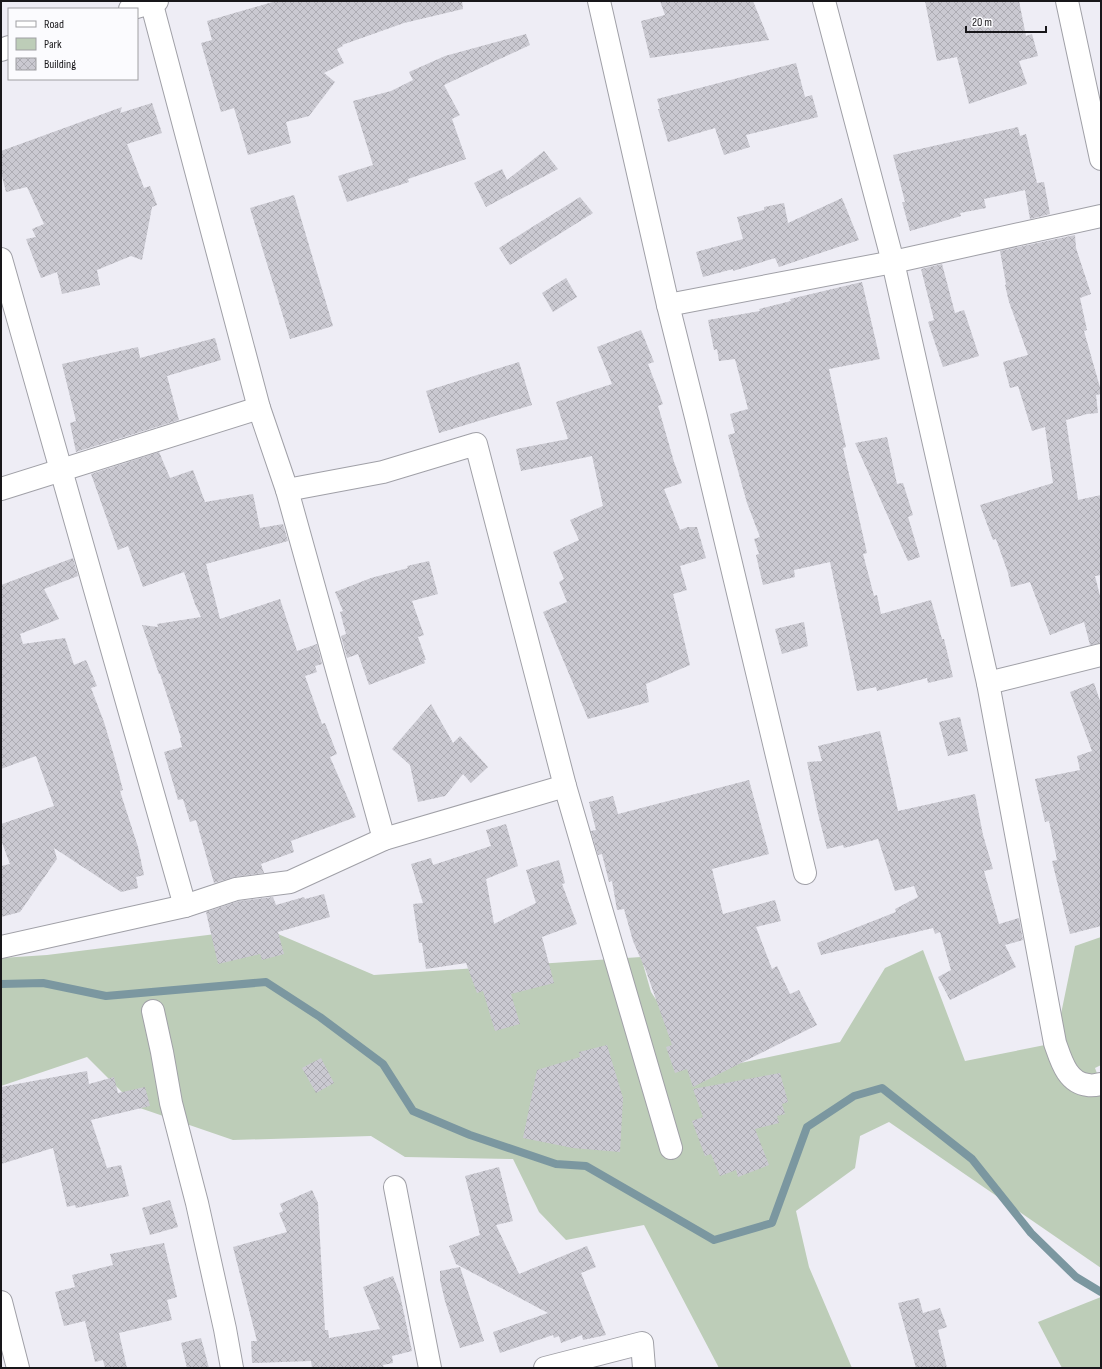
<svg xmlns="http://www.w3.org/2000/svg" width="1102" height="1369" font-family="'Sofia Sans Condensed',sans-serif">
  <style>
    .green { fill: #bdcdb8 }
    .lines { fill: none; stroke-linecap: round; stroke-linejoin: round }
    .stream { stroke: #7b97a0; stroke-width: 8 }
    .building { fill: url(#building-cross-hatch) }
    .minor-casing { stroke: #a0a0a7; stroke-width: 24 }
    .minor { stroke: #fff; stroke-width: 22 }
  </style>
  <defs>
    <pattern id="building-cross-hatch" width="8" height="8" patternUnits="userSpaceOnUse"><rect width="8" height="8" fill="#cac9d1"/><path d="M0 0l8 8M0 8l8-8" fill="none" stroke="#adacb3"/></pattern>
  </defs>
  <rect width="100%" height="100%" fill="#eeedf5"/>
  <!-- green -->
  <g class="green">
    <path d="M264 928 374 975 641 957 651 992 703 1071 840 1042 885 968 923 950 965 1061 1055 1043 1075 946 1101 937V1065L1095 1068 1101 1084V1268L889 1122 860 1136 855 1168 796 1211 809 1267 852 1368H719L644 1225 566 1240 539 1212 513 1159 405 1157 371 1136 233 1140 137 1107 87 1057 1 1086V958L47 955Z"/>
    <path d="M1101 1297V1368H1062L1038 1322Z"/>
  </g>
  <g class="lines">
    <!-- stream -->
    <path class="stream" d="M1 984 43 983 106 996 266 982 320 1017 383 1064 413 1111 470 1135 556 1164 586 1166 714 1240 772 1223 807 1127 854 1096 882 1088 972 1159 1031 1233 1076 1277 1101 1292"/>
  </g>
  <!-- building -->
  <g class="building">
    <path d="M276 1H462L463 9 404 23 342 45 343 46 337 49 344 63 324 73 335 82 309 116 286 122 291 143 248 155 234 108 221 112 201 43 212 40 207 21Z"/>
    <path d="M660 1H753L769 40 650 58 641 21 665 15Z"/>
    <path d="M925 1H1019L1026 36 1032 34 1038 56 1019 61 1027 84 969 104 957 57 937 61Z"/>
    <path d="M526 34 530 45 444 85 460 115 452 119 466 159 408 179 409 182 347 202 338 176 373 165 353 101 391 91 413 80 409 72 445 56Z"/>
    <path d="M796 63 805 97 812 95 818 117 746 135 750 147 724 155 715 128 668 142 658 109H660L657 99Z"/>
    <path d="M152 103 162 133 127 144 144 188 150 186 157 205 152 207 142 260 131 256 97 270 100 285 62 294 57 272 41 278 26 239 36 237 32 229 44 224 27 187 6 192 1 172V151L122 107 120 113Z"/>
    <path d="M1018 127 1020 136 1026 134 1037 183 1044 182 1050 214 1030 219 1025 190 984 199 986 208 960 213 961 216 910 231 902 202H905L893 155Z"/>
    <path d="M544 151 558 169 486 207 474 183 502 169 507 180Z"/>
    <path d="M294 195 333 326 290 339 250 208Z"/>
    <path d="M580 197 593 213 510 265 499 248Z"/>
    <path d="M842 198 859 240 779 267 775 258 733 271V269L703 277 696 252 743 239 737 217 764 210V207L784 203 788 223Z"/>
    <path d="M1075 235 1076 248 1091 294 1080 298 1087 330 1084 331 1101 391V394L1096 395 1098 413 1087 414 1066 420 1078 500 1101 495V575L1095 576 1101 600V643L1090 645 1084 622 1050 635 1030 582 1011 587 1008 573 996 539 993 540 980 505 1053 483 1045 427 1032 431 1018 386 1010 388 1003 362 1028 355 1009 302 1005 285 1006 284 1000 251Z"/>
    <path d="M942 264 955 313 964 310 979 356 943 367 928 322 934 320 921 269Z"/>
    <path d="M566 278 577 297 553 312 542 293Z"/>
    <path d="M862 282 880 359 829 369 846 447 843 448 867 553 863 554 874 596 877 595 881 614 931 600 942 639H944L953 677 928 683 927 678 877 691 876 687 857 691 830 562 794 570 795 577 763 585 756 555 759 554 754 539 760 537 747 503 728 435 735 433 730 414 748 409 735 359 719 361 717 349 714 350 708 320 760 311 759 309 791 301 790 299Z"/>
    <path d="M641 330 654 362 648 364 663 404 658 406 674 462 682 483 664 489 680 530 688 527H697L706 558 680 566 687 590 673 594 690 665 646 684 649 702 588 719 543 612 567 602 559 582 564 579 553 552 579 540 570 520 603 506 592 456 521 471 516 449 568 439 556 402 612 384 597 347Z"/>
    <path d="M215 338 221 360 167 376 179 420 76 452 70 423 76 421 62 364 138 347 140 358Z"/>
    <path d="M519 362 532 405 439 433 426 391Z"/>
    <path d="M887 437 897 484 903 483 913 515 908 517 920 557 908 561 855 443Z"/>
    <path d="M159 452 170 478 193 470 205 502 253 494 260 528 283 524 288 541 206 564 220 619 280 599 297 651 317 644 322 664 315 666 317 672 305 676 322 724 325 723 337 754 330 757 356 817 291 841 294 852 261 864 264 873 234 877 214 883 196 820 190 822 183 799 178 800 164 752 182 747 180 738H181L160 674H159L142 625 158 627 157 624 201 617 195 604 184 572 143 587 128 546 118 550 91 474Z"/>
    <path d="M73 558 78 576 44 589 59 619 20 634 23 644 65 638 74 665 86 660 97 686 91 688 104 722 114 756 123 790 120 791 138 847 144 875 136 877 138 888 121 892 54 848 57 859 20 912 1 917V866L10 864 1 840V824L54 806 36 756 1 769V585Z"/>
    <path d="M429 561 438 594 412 601 424 635 418 637 426 660H424L425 663 369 685 358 654 347 658 341 636 346 634 340 612 343 611 335 592 371 578 408 568 407 566Z"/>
    <path d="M804 622 808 646 782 654 775 629Z"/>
    <path d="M1094 683 1101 704V926L1070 934 1052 861 1057 860 1049 821 1045 822 1035 779 1080 770 1077 756 1092 751 1070 692Z"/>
    <path d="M431 704 453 743 460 736 488 767 471 783 463 774 445 796 418 802 410 765 392 749Z"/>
    <path d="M960 717 968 751 948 756 939 722Z"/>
    <path d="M880 731 898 811 975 794 983 835 993 869 984 871 999 924 1019 918 1023 940 1005 945 1016 967 950 1000 938 977 951 970 940 932 935 934 933 928 821 955 817 943 896 912 895 909 918 897 914 886 895 891 878 839 844 848 843 845 827 849 818 814 807 762 822 761 818 746Z"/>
    <path d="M749 780 769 854 712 869 723 914 775 900 781 921 756 927 772 969 777 966 790 994 799 990 817 1025 693 1087 687 1069 675 1073 666 1047 672 1045 646 971 633 941 624 909 617 910 612 881 609 882 602 854 598 855 591 831 596 830 589 802 613 796 618 814Z"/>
    <path d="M506 824 518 866 486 879 494 924 536 903 526 870 559 860 565 883 562 884 577 924 542 937 554 983 511 994 520 1024 495 1031 483 991 477 993 466 963 426 969 422 943H419L413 904 423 903 411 864 431 858 433 865 491 846 486 830Z"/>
    <path d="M324 894 330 917 278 932 284 954 262 960 260 954 218 964 206 912 239 901 273 897 276 905 304 897 305 899Z"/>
    <path d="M607 1045 623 1098 620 1152 573 1148 523 1138 537 1070 580 1057 579 1052Z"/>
    <path d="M321 1058 334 1083 316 1093 302 1068Z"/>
    <path d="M87 1071 89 1084 114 1077 118 1093 145 1087 150 1106 91 1120 107 1168 121 1165 129 1196 76 1208 75 1205 67 1207 53 1148 1 1164V1087Z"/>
    <path d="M780 1073 788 1102 782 1104 785 1114 777 1116 779 1123 755 1129 769 1165 738 1177 736 1170 720 1176 711 1154 705 1156 692 1121 703 1117 693 1089Z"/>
    <path d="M499 1167 513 1221 496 1225 519 1274 587 1246 596 1267 581 1273 606 1335 583 1340 582 1335 561 1343 559 1336 554 1338 553 1335 500 1353 493 1332 548 1313 456 1264 449 1246 480 1235 465 1176Z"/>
    <path d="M312 1190 318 1203 325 1330H328L329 1338 380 1329 363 1287 393 1276 400 1295 412 1351 392 1356 393 1363 383 1365 384 1368H312L311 1361 252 1363 251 1341H257L233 1247 287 1232 279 1213 283 1211 280 1204Z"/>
    <path d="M170 1200 178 1227 150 1235 142 1208Z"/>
    <path d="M164 1243 177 1297 167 1300 172 1320 119 1333 127 1368H105L103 1360 95 1362 85 1321 64 1326 55 1292 75 1287 72 1275 113 1265 110 1254Z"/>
    <path d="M460 1267 484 1341 460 1348 445 1301 440 1280V1271Z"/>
    <path d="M919 1298 923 1313 940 1308 947 1327 938 1330 947 1368H916L898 1303Z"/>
    <path d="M201 1338 209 1368H187L181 1343Z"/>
  </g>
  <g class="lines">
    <defs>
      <g id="minor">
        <path d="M151 1 259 408 287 490 383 472 476 444 565 786 671 1148"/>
        <path d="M599 1 668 305 696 417 805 873"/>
        <path d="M824 1 893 262 988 683 1055 1043C1061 1060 1067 1083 1088 1085 1092 1086 1097 1085 1101 1084"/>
        <path d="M1067 1 1101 159"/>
        <path d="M130 9 157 1"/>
        <path d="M1 50 9 47"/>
        <path d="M1 259 185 906"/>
        <path d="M668 305 893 262 1101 216"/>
        <path d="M1 489 259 408"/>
        <path d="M287 490 384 839"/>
        <path d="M988 683 1101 655"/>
        <path d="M1 947 185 906 236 889 290 882 384 839 565 786"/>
        <path d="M153 1011 162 1052 171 1103 197 1203 225 1329 232 1368"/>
        <path d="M395 1187 430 1368"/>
        <path d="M1 1302 18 1368"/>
        <path d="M545 1368 642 1343 644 1368"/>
      </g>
    </defs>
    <!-- minor casing -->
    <use href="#minor" class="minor-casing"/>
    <!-- minor -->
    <use href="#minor" class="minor"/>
  </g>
  <!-- border -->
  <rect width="1102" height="1369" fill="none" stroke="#18171a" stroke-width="4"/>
  <!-- legend -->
  <rect x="8" y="8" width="130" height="72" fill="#fbfbfe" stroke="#a0a0a3"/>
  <rect x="16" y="21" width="20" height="6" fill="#ffffff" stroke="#a0a0a3"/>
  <text x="44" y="28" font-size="12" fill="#18171a">Road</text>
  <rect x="16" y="38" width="20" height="12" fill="#bdcdb8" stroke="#a0a0a3"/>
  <text x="44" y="48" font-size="12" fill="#18171a">Park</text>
  <rect x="16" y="58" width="20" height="12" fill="url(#building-cross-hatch)" stroke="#a0a0a3"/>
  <text x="44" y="68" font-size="12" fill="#18171a">Building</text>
  <!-- scale -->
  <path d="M966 26v6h80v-6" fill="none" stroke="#18171a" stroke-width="2"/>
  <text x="972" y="26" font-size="12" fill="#18171a" stroke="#fbfbfe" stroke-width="3" paint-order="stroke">20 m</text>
</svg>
